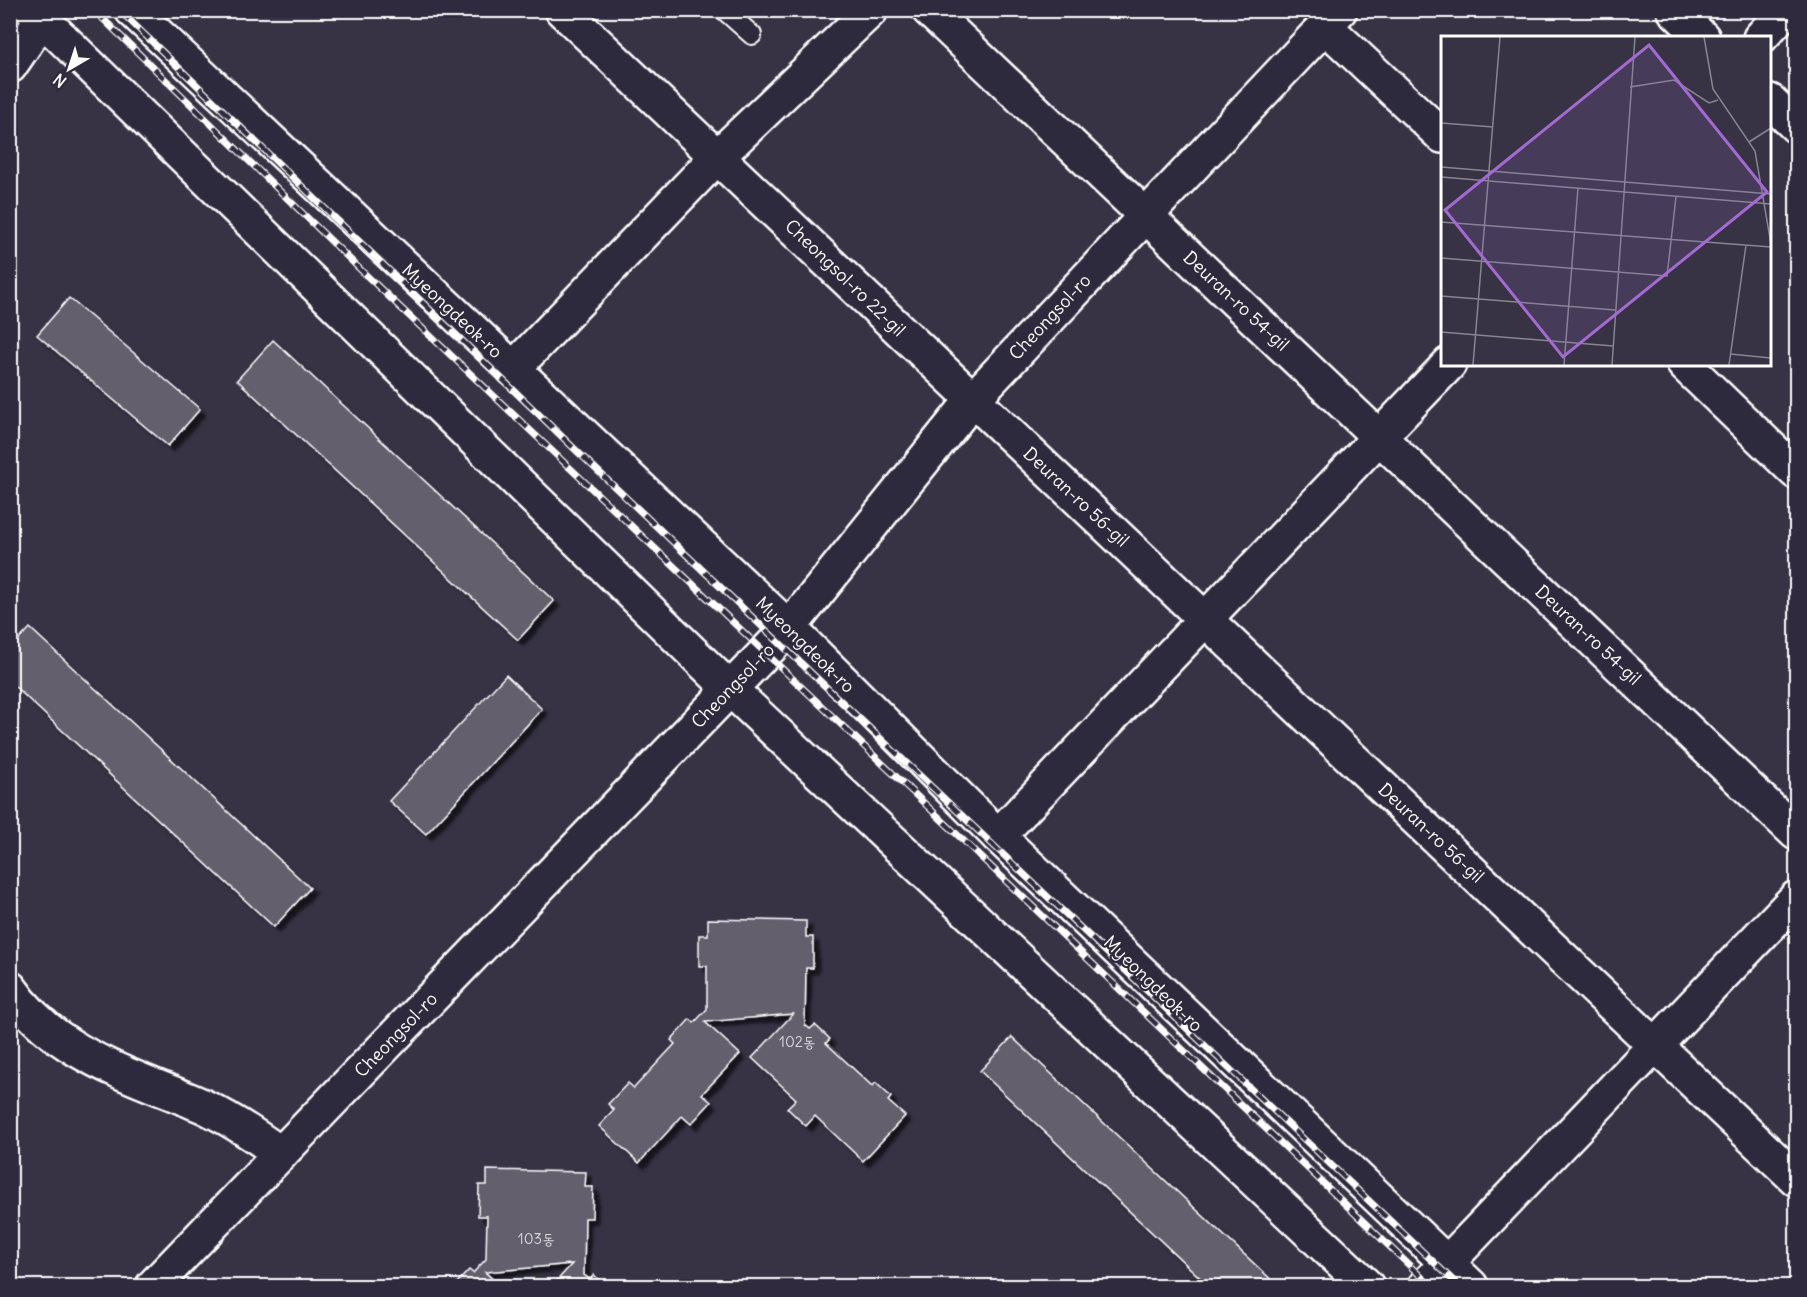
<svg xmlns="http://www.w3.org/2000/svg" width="1807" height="1297" font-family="Delius,'Poor Story',sans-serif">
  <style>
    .building { fill: #635f6d; stroke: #fff; stroke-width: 1.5; filter: url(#shadow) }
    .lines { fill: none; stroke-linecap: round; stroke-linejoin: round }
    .lane-casing { stroke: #fff; stroke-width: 22 }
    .street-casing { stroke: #fff; stroke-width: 38 }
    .secondary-casing { stroke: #fff; stroke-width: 38 }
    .lane { stroke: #2f2a3d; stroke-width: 18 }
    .street { stroke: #2f2a3d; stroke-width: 33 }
    .secondary { stroke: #2f2a3d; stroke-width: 33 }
    .rail-casing { stroke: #fff; stroke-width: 7 }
    .rail { stroke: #2f2a3d; stroke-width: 4.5; stroke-dasharray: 14; stroke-linecap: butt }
    .labels { text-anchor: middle; stroke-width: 4.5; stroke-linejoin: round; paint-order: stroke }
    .number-label { font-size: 15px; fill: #d8d7da }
    .street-label { font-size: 18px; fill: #fff; stroke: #2f2a3d }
    .inset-road { fill: none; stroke: #87858f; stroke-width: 1.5 }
    .view { fill: #a36bd2; fill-opacity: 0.15; stroke: #a36bd2; stroke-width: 3 }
    .inset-edge { fill: none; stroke: #fff; stroke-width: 3 }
  </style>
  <defs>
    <filter id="shadow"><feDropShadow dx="5.5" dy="5.5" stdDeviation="1.5" flood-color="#0009"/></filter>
  </defs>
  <rect width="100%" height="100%" fill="#373345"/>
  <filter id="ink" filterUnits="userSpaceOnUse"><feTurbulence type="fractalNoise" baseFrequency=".0167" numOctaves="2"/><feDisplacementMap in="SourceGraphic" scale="12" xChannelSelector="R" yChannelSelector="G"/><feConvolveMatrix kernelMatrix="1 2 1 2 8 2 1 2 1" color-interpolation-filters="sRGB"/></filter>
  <g filter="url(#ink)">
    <!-- building -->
    <g class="building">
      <path d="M69 298 200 409 168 446 37 335Z"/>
      <path d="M273 340 554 601 518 640 237 380Z"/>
      <path d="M30 628 310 888 274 927 10 682V649Z"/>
      <path d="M506 675 542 709 426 834 389 801Z"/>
      <path d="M708 919 806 921V937H813V968H806L805 1025 810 1029 815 1025 830 1039 826 1043 872 1086 876 1083 891 1097 888 1101 905 1116 863 1161 815 1116 806 1126 787 1108 796 1099 752 1058 793 1014 705 1022 740 1054 702 1094 711 1102 691 1124 682 1116 639 1163 599 1126 614 1110 608 1104 628 1083 634 1088 675 1044 671 1040 690 1019 694 1023 707 1009V966H699V935H708Z"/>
      <path d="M1012 1037 1278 1286H1209L980 1071Z"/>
      <path d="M487 1170 586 1172 585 1187H593L592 1218H585L584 1275 590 1279 594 1275 606 1286H552L572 1264 485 1272 500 1286H454L469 1270 473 1273 486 1259 487 1216H478L479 1185H487Z"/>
    </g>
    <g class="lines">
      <defs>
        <path id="lane" d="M724 10 752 35"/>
        <g id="street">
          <path d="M562 10 1796 1179"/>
          <path d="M929 10 1796 833"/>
          <path d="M1674 10 1703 38"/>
          <path d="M1325 26 1442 136"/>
          <path d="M1760 38 1786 10"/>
          <path d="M1770 101 1796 126"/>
          <path d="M1684 364 1796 472"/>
          <path d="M513 369 717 157 871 10"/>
          <path d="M998 836 1449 364"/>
          <path d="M10 988C56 1056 133 1075 203 1106 231 1119 256 1136 281 1154"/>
          <path d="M1425 1286 1796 898"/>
        </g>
        <g id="secondary">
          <path d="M33 10 730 689 1367 1286"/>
          <path d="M132 10 789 628 998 836 1471 1286"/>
          <path d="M10 66 48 10"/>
          <path d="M153 1286 789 628 973 399 1340 10"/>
        </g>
      </defs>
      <!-- lane casing -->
      <use href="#lane" class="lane-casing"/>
      <!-- street casing -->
      <use href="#street" class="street-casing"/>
      <!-- secondary casing -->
      <use href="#secondary" class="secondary-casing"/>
      <!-- lane -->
      <use href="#lane" class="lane"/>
      <!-- street -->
      <use href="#street" class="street"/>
      <!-- secondary -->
      <use href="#secondary" class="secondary"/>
      <defs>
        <g id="rail">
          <path d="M94 10 366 275 923 802 1431 1286"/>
          <path d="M119 10 581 455 1459 1286"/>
        </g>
      </defs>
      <!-- rail casing -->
      <use href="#rail" class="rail-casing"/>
      <!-- rail -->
      <use href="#rail" class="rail"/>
    </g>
  </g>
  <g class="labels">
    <!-- number labels -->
    <g class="number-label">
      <text x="797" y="1047">102동</text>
      <text x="536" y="1244">103동</text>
    </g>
    <!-- street labels -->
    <g class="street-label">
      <text transform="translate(845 278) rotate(44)" y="6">Cheongsol-ro 22-gil</text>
      <text transform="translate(1236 301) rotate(43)" y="6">Deuran-ro 54-gil</text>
      <text transform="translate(452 311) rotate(43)" y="6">Myeongdeok-ro</text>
      <text transform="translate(1050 317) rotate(-47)" y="6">Cheongsol-ro</text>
      <text transform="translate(1076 497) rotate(43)" y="6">Deuran-ro 56-gil</text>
      <text transform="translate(1588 635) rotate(43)" y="6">Deuran-ro 54-gil</text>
      <text transform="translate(805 645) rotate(44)" y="6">Myeongdeok-ro</text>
      <text transform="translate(733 686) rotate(-46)" y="6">Cheongsol-ro</text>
      <text transform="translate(1431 833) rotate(43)" y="6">Deuran-ro 56-gil</text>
      <text transform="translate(1153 984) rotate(44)" y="6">Myeongdeok-ro</text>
      <text transform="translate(396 1035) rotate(-46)" y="6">Cheongsol-ro</text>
    </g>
  </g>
  <!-- overview -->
  <g transform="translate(1441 36)">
    <rect width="330" height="330" fill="#373345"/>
    <path class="inset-road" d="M263 1 272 53 314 115 330 208M189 51 233 44 268 67 277 64M0 87 52 91M308 106 330 92M0 131 330 158M0 141 330 168M0 186 330 211M0 222 226 240 235 161M0 260 174 274M0 296 172 310M289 318 330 322M32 329 59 1M123 329 137 152M171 329 194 1M288 329 305 209"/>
    <path class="view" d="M208 9 326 156 122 321 4 174Z"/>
    <rect width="330" height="330" class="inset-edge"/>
  </g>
  <!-- margin -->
  <rect width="1807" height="1297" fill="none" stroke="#2f2a3d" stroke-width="36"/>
  <rect x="18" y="18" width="1771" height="1261" fill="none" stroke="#fff" stroke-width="2" filter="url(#ink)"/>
  <!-- north arrow -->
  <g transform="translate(69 69) rotate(219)" stroke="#2f2a3d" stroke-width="4.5" paint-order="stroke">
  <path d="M0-4.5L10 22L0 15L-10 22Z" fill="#ffffff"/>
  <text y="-9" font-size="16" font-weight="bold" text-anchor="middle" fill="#ffffff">N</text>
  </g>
</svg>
